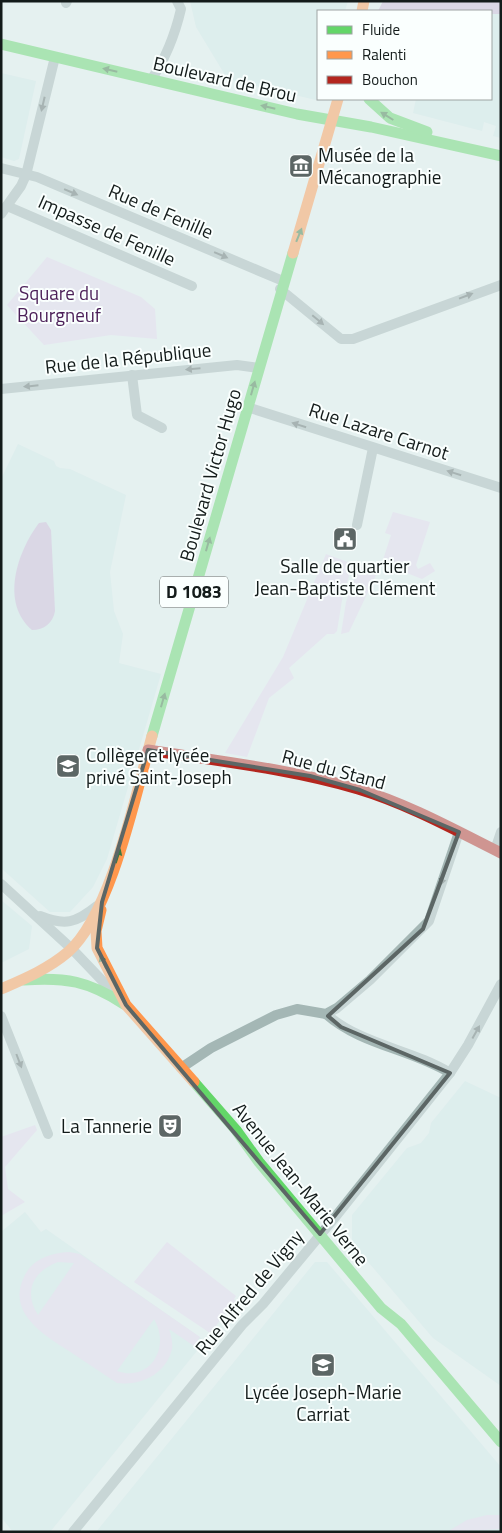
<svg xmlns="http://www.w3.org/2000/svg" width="502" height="1533" font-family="'Titillium Web',sans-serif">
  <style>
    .built { fill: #d3eae8 }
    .green { fill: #e4d9ee; fill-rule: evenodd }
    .water { fill: #ccb8d8 }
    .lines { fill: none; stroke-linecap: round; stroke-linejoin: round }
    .street { stroke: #a4b7b5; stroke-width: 10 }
    .fast { stroke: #63d668; stroke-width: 11 }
    .slow { stroke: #ff974d; stroke-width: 11 }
    .jam { stroke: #b3261e; stroke-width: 11 }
    .oneway { fill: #3b7841 }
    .oneway2 { fill: #5c6968 }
    .marked { fill: none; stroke: #5c6665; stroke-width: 4; stroke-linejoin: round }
    .labels { text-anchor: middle; stroke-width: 4; stroke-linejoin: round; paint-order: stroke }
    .shield { fill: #fafffe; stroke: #585f5e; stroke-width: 1 }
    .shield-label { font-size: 18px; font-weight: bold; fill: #131b1a }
    .street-label { font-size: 19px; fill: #131b1a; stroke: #fafffe }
    .poi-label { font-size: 19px; fill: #131b1a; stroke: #fafffe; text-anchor: start }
    .park-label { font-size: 19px; fill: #4b1f58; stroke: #fafffe }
  </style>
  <rect width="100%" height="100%" fill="#e5f1f0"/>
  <!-- built -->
  <g class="built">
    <path d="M190 1H348L345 11H318L316 100 231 80 225 75 196 27Z"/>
    <path d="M491 14H501V138L493 136 496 126 484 122 482 131 413 113 416 99H491Z"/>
    <path d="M1 73 36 81 19 159 14 161 1 157Z"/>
    <path d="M18 444 54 461 56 466 60 468 70 469 126 495 110 572 114 611 123 634 119 663 161 674 107 859 93 887 70 912H50L1 868V479Z"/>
    <path d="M1 900 32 926 29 949 1 963Z"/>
    <path d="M465 1081 501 1098V1386L433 1338 352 1243V1215L407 1148 421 1143 429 1133 431 1123Z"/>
    <path d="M25 1212 41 1232 46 1229 205 1341 50 1532H13L1 1517V1232Z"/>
    <path d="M315 1262H327L501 1467V1532H96Z"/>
  </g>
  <!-- green -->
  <g class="green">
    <path d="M47 257 141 297 155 309 157 339 111 335 44 345 7 305Z"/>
    <path d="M393 512 430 522 416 565 418 569 430 563 435 571 422 579 382 563 391 535 385 533Z"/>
    <path d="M326 554 353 564 343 594 337 631 334 634H327L289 668 294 678 269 698 247 757 225 753 283 657Z"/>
    <path d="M359 566 377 573 349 632 341 634 346 602Z"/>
    <path d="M35 1125 37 1130 5 1167 8 1189 25 1202 1 1216V1137Z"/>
    <path d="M167 1242 236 1296 234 1299 236 1301 210 1333 134 1282Z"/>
    <path d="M69 1252 80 1254 200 1337 194 1346 169 1329C171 1335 173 1342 172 1349 166 1374 141 1386 117 1383 102 1373 87 1363 72 1353 46 1336 6 1314 24 1277 32 1259 51 1253 69 1252ZM58 1262 74 1263 38 1315C23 1292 33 1271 58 1262ZM154 1319C171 1347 150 1383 117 1371Z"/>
    <path d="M487 1515H501V1529L447 1532 467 1520Z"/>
  </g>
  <!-- water -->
  <g class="water">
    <path d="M383 1H501V14H491V11H378Z"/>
    <path d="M46 522 51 530 55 611C53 623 44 630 32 630 0 603 17 552 39 523Z"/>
  </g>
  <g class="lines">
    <!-- street -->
    <g class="street">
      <path d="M66 3 67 1"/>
      <path d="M151 80C166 58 175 35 181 9L177 1"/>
      <path d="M1 168 37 177 283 281"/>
      <path d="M7 206 192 286"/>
      <path d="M1 214 21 186 26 175 55 57"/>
      <path d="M280 289 341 339H353L501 285"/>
      <path d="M132 375 137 415 162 428"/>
      <path d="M1 389 237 365 259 368"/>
      <path d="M247 407 501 488"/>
      <path d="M357 525 373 448"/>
      <path d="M495 850 501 832"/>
      <path d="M1 884 73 950 115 994"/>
      <path d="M40 916C65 926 76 923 97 906"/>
      <path d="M326 1014C361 1045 411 1049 450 1073"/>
      <path d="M1 1016 48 1134"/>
      <path d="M181 1068 211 1048 276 1015 297 1009 326 1014 337 1008 370 980 429 921 459 832"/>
      <path d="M73 1532 242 1325 263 1304 336 1216 450 1073 468 1045 501 984"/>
    </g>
    <!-- fast -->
    <g class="fast">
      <path d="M1 44 297 114 371 127 501 156"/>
      <path d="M369 99 390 118 427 132"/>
      <path d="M152 736 293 253"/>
      <path d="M24 980C66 977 88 981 124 1004"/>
      <path d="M194 1082 236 1130 259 1162 381 1308 401 1324 501 1442"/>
    </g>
    <!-- slow -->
    <g class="slow">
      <path d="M362 11 364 1"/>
      <path d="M293 253 338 99"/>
      <path d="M101 910 96 931 97 948 126 1005 194 1082"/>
      <path d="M1 989C24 979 48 969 68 952 111 915 136 793 152 736"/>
    </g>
    <!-- jam -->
    <path class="jam" d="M148 750C218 761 290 769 358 789 408 804 455 830 501 853"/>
  </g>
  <!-- one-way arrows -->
  <defs><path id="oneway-solid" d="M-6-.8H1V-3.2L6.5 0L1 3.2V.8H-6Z" transform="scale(1.25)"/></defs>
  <g class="oneway">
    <use href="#oneway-solid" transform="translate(110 70) rotate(-167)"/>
    <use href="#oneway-solid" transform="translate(268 107) rotate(-167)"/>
    <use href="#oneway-solid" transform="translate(387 116) rotate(-148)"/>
    <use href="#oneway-solid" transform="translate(299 235) rotate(-68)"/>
    <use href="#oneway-solid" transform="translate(253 388) rotate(-74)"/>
    <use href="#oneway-solid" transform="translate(208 544) rotate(-74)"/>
    <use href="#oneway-solid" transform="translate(163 700) rotate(-74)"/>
    <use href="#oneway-solid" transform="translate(118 856) rotate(-72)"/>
    <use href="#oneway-solid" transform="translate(103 962) rotate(-115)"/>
  </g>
  <g class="oneway2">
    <use href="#oneway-solid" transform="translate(43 104) rotate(103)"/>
    <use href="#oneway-solid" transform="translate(71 192) rotate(23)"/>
    <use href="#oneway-solid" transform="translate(221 255) rotate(23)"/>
    <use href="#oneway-solid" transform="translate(466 296) rotate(-21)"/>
    <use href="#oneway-solid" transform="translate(318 320) rotate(40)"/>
    <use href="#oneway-solid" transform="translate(193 369) rotate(175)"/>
    <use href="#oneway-solid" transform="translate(31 386) rotate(174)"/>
    <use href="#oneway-solid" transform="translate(299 425) rotate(-162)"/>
    <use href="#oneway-solid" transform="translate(454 473) rotate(-163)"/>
    <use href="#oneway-solid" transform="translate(443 878) rotate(109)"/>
    <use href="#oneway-solid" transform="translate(476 1032) rotate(-61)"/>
    <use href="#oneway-solid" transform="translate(19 1061) rotate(69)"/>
  </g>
  <!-- marked area -->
  <path d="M0 0H502V1533H0ZM148 750 310 776 360 790 459 832 423 929 328 1016 341 1027 450 1073 320 1234 126 1005 97 948 102 902Z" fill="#e5f1f0" fill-opacity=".55" fill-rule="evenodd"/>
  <path class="marked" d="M148 750 310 776 360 790 459 832 423 929 328 1016 341 1027 450 1073 320 1234 126 1005 97 948 102 902Z"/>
  <!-- icons -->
  <defs>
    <symbol id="museum-square" viewBox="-11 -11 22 22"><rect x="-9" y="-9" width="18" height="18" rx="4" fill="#5c6665" stroke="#fafffe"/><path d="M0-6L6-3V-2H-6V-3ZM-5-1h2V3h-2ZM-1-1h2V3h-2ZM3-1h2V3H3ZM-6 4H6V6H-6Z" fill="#fff"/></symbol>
    <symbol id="civic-square" viewBox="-11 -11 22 22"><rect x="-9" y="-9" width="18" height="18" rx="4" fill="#5c6665" stroke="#fafffe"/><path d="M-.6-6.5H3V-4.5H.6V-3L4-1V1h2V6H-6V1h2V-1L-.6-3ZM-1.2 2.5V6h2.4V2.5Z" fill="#fff"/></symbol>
    <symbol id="school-square" viewBox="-11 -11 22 22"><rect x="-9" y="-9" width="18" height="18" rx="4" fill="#5c6665" stroke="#fafffe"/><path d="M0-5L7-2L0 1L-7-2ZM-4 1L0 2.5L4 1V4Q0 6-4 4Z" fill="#fff"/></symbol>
    <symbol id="theatre-square" viewBox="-11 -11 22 22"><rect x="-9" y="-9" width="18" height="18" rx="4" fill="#5c6665" stroke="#fafffe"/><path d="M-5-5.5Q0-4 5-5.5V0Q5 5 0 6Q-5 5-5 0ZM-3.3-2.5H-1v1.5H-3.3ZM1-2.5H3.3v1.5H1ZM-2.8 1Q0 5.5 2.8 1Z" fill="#fff"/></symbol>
  </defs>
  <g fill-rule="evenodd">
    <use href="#museum-square" x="287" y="152" width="28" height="28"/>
    <use href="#civic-square" x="331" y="525" width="28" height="28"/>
    <use href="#school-square" x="54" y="752" width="28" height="28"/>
    <use href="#theatre-square" x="156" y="1112" width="28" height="28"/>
    <use href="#school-square" x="309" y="1351" width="28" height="28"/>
  </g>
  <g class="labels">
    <!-- shield labels -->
    <rect class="shield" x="160" y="576.5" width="68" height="31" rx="4"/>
    <g class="shield-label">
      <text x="194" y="598">D 1083</text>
    </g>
    <!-- street labels -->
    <g class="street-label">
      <text transform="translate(225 79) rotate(13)" y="7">Boulevard de Brou</text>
      <text transform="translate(161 211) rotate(23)" y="7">Rue de Fenille</text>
      <text transform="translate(107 230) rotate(24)" y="7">Impasse de Fenille</text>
      <text transform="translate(128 358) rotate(-6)" y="7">Rue de la République</text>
      <text transform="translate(379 431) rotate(18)" y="7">Rue Lazare Carnot</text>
      <text transform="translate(210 475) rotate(-74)" y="7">Boulevard Victor Hugo</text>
      <text transform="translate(334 769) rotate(15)" y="7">Rue du Stand</text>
      <text transform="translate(301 1184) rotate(51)" y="7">Avenue Jean-Marie Verne</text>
      <text transform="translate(249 1292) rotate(-50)" y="7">Rue Alfred de Vigny</text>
    </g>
    <!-- poi labels -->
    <g class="poi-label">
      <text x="318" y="162">Musée de la<tspan x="318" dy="22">Mécanographie</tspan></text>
      <text x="345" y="573" text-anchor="middle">Salle de quartier<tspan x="345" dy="22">Jean-Baptiste Clément</tspan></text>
      <text x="86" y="762">Collège et lycée<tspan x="86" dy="22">privé Saint-Joseph</tspan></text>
      <text x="152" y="1133" text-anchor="end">La Tannerie</text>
      <text x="323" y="1399" text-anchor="middle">Lycée Joseph-Marie<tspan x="323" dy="22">Carriat</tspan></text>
    </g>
    <!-- park labels -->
    <g class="park-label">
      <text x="59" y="300">Square du<tspan x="59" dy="22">Bourgneuf</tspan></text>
    </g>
  </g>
  <!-- border -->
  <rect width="502" height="1533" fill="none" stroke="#131b1a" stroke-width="5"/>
  <!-- legend -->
  <rect x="317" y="10" width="175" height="90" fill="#fafffe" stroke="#9ea4a3"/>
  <rect x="327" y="26" width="25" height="8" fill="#63d668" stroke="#9ea4a3"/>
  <text x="362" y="35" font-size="15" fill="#131b1a">Fluide</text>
  <rect x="327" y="51" width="25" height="8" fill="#ff974d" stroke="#9ea4a3"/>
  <text x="362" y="60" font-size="15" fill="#131b1a">Ralenti</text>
  <rect x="327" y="76" width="25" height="8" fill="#b3261e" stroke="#9ea4a3"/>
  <text x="362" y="85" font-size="15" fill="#131b1a">Bouchon</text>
</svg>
